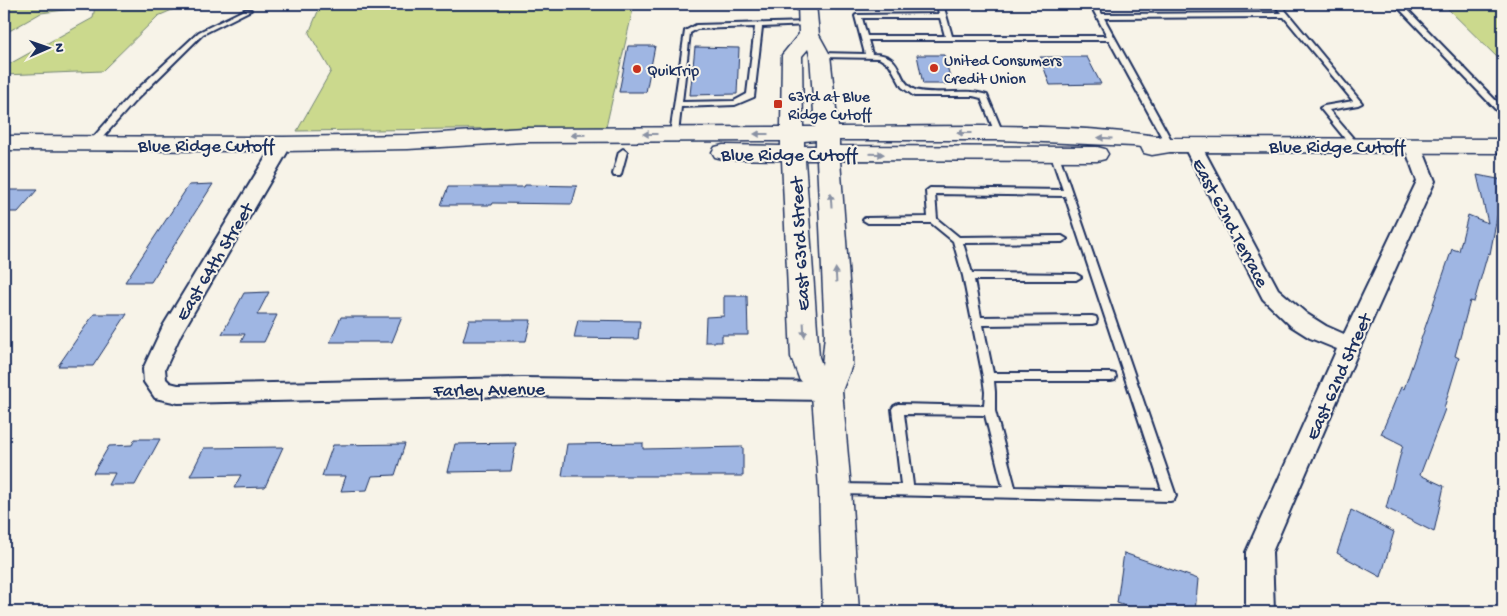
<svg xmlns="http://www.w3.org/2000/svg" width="1507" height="616" font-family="'Gochi Hand',sans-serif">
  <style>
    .green { fill: #cbd98d; stroke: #738476 }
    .building { fill: #9fb6e3; stroke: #1b2f5e }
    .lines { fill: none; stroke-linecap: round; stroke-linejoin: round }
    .service-casing { stroke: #1b2f5e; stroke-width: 4 }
    .minor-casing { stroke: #1b2f5e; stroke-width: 4 }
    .secondary-casing { stroke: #1b2f5e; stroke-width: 3 }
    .service { fill: #f7f3e8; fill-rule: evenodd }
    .minor { fill: #f7f3e8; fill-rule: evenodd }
    .secondary { fill: #f7f3e8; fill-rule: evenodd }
    .oneway { fill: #8991a3 }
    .poi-dot { fill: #c8321e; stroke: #f7f3e8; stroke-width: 2 }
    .labels { text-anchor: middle; stroke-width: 4; stroke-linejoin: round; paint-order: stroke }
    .far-poi-label { font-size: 16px; fill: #1b2f5e; stroke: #f7f3e8; text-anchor: start }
    .street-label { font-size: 19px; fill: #1b2f5e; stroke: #f7f3e8 }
  </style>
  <rect width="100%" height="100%" fill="#f7f3e8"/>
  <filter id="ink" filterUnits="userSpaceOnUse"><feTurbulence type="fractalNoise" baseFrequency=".02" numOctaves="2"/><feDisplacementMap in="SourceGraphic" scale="10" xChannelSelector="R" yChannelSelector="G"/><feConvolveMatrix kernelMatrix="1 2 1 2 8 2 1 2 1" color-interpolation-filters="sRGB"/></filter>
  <g filter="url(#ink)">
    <!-- green -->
    <g class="green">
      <path d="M4 4H186L158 16 102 71 4 75V67L93 18 95 6 41 13 4 34Z"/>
      <path d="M321 4 634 5 606 127 297 131 331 71 309 33Z"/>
      <path d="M1443 4H1503V63Z"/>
    </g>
    <!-- building -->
    <g class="building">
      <path d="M628 46H655L646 92H619Z"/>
      <path d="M695 47 739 48 737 94 690 95Z"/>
      <path d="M917 55H944L952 84H923Z"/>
      <path d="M1040 57H1087L1101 84 1050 85Z"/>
      <path d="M1477 175 1503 180V213L1498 212 1490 254 1488 253 1474 302 1470 301 1455 356 1459 358 1444 408 1445 409 1420 475 1444 486 1434 532 1386 508 1403 445 1381 434 1401 387 1404 389 1452 249 1459 251 1468 215 1488 223Z"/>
      <path d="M213 184 151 282H125L189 185Z"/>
      <path d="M525 185 577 186 572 204 493 203 492 205H441L448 187H524Z"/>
      <path d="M4 190H37L18 212H4Z"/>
      <path d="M269 292 257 315H277L264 342H241L245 334H222L244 293Z"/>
      <path d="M724 296H747L748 335H722V342H705L706 317 724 316Z"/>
      <path d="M94 314H127L93 366H58Z"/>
      <path d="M341 317H402L392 342H330Z"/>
      <path d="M469 320H531L526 341H463Z"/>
      <path d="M578 320 640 321 638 339 574 338Z"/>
      <path d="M135 439H160L135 485H109L115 473H93L109 446 132 445Z"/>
      <path d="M516 443 511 471 448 472 455 444Z"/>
      <path d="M643 443V449L743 447V476H562L567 444Z"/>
      <path d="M405 444 395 475 372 476 367 490 341 491 346 476H322L333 445Z"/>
      <path d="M283 447 265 487 234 488 241 475 190 476 204 448Z"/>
      <path d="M1351 510 1394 532 1381 577 1337 553Z"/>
      <path d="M1124 553 1198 579 1195 612H1143L1117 603Z"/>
    </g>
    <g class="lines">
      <defs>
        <g id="service">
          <path d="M937 4H943L952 36H1107L1090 4H1096L1102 14 1281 13 1274 4H1280L1362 103 1358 105 1329 110 1358 144 1357 146H1351L1320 108 1324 106 1353 101 1284 17 1104 18 1174 145 1170 148 1166 145 1109 40H868L872 54C905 54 894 77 913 89 923 95 958 91 972 92 977 92 982 94 987 95L1003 133 999 135 995 133 981 98 973 96H914L902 87 890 65 879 58 820 57 816 55 820 53 865 54 855 16 856 15 939 14ZM862 18H940L945 36H867Z"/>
          <path d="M1395 4H1402L1503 108V114H1500Z"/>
          <path d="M246 9 251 10 203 34 134 102 95 146H89V142L128 98 199 32Z"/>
          <path d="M808 22 811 24 810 25 762 27 754 97 735 105 681 107 678 134 677 136H671L670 134 685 31 696 25ZM755 27 747 94 734 101 682 102 690 33 697 29Z"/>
          <path d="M623 149 627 152 621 174 620 176H614L613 174 619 152Z"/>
          <path d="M1055 152 1059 155 1072 193 1176 496 1174 500 1170 501 839 494 835 493 833 489 835 485 839 484 901 485 892 409 894 406 898 404 984 406 985 392 983 377 963 276 953 241 931 223H868L863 220 865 218 928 217 926 191 930 188 1063 190 1051 155ZM935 194 1065 196 1162 490 1015 487 995 411V392L994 381H1111L1115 380 1116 377 1115 374 1111 373H993L983 325 1092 324 1096 323 1097 320 1096 317 1092 316 981 317 974 280H1076L1081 277 1076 274 972 273 963 243 1062 242 1067 239 1062 236 959 237 937 219ZM904 414 985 415 1003 487 913 485Z"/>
        </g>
        <g id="minor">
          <path d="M283 139 289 140 292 144 181 334 165 369 166 379 170 383 178 385 522 378 827 382 835 384 839 391 835 398 827 400 522 396 178 403 155 398 144 382 143 369 163 326 274 144 277 140Z"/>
          <path d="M1192 140 1198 141 1201 145 1278 289 1307 314 1326 326 1344 334 1417 181 1404 145 1407 141 1413 140 1419 141 1435 181 1361 345 1272 552 1274 612H1246V552L1337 349 1310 338 1291 326 1263 299 1183 145 1186 141Z"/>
        </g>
        <path id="secondary" d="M798 4H816L819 35 830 55 838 127C946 127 1063 121 1170 138L1503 139V153L1170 152 1152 155 1144 153 1141 147 1133 146 999 140H839V146L1097 147 1105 149 1108 154 1105 159 1097 161 840 160 853 335 852 365 842 391 851 489 859 612H823L819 489 812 395 799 378 791 357 782 160 723 159 715 157 712 152 715 147 723 145 781 146V141L523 142 408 149 283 151 4 150V136L283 137 408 135 523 128 781 127 782 55 799 34ZM808 49 810 55 815 127H803L802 56ZM816 140V146H804V141ZM805 160H817L825 335 822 365 819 357Z"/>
      </defs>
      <!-- service casing -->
      <use href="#service" class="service-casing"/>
      <!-- minor casing -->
      <use href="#minor" class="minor-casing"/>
      <!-- secondary casing -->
      <use href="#secondary" class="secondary-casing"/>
      <!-- service -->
      <use href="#service" class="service"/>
      <!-- minor -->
      <use href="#minor" class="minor"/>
      <!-- secondary -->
      <use href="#secondary" class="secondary"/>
    </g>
    <!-- one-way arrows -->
    <defs><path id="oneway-solid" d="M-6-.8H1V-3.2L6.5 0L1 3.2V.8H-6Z" transform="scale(1.25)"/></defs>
    <g class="oneway">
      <use href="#oneway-solid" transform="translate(964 133) rotate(180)"/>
      <use href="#oneway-solid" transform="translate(650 134) rotate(180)"/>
      <use href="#oneway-solid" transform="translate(761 134) rotate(180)"/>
      <use href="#oneway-solid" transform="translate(578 135) rotate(179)"/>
      <use href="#oneway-solid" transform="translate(1105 138) rotate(-177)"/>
      <use href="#oneway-solid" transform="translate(877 154) rotate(1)"/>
      <use href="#oneway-solid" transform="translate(831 200) rotate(-94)"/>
      <use href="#oneway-solid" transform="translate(836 275) rotate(-93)"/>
      <use href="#oneway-solid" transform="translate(804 330) rotate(87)"/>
    </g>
  </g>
  <!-- markers -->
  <g class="poi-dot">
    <circle cx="934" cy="68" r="5"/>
    <circle cx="637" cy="69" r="5"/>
    <rect x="773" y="99" width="10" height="10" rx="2.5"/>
  </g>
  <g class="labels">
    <!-- far-poi labels -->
    <g class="far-poi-label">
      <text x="944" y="65">United Consumers<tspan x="944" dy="18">Credit Union</tspan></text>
      <text x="647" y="75">QuikTrip</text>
      <text x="788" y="101">63rd at Blue<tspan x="788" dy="18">Ridge Cutoff</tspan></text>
    </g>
    <!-- street labels -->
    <g class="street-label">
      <text x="206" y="151">Blue Ridge Cutoff</text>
      <text x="1337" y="152">Blue Ridge Cutoff</text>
      <text x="789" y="160">Blue Ridge Cutoff</text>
      <text transform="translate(1232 222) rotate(62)" y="7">East 62nd Terrace</text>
      <text transform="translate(798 244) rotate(-93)" y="7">East 63rd Street</text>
      <text transform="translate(213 261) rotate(-59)" y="7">East 64th Street</text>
      <text transform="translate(1337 376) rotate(-66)" y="7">East 62nd Street</text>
      <text transform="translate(489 388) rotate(-1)" y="7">Farley Avenue</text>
    </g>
  </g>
  <!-- margin -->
  <rect width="1507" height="616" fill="none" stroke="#f7f3e8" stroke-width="20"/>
  <rect x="10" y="10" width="1487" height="596" fill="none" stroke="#1b2f5e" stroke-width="2" filter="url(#ink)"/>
  <!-- north arrow -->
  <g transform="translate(48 48) rotate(88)" stroke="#f7f3e8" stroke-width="4" paint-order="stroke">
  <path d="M0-4L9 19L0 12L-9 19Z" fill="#1b2f5e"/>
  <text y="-8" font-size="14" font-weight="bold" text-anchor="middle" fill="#1b2f5e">N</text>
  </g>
</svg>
